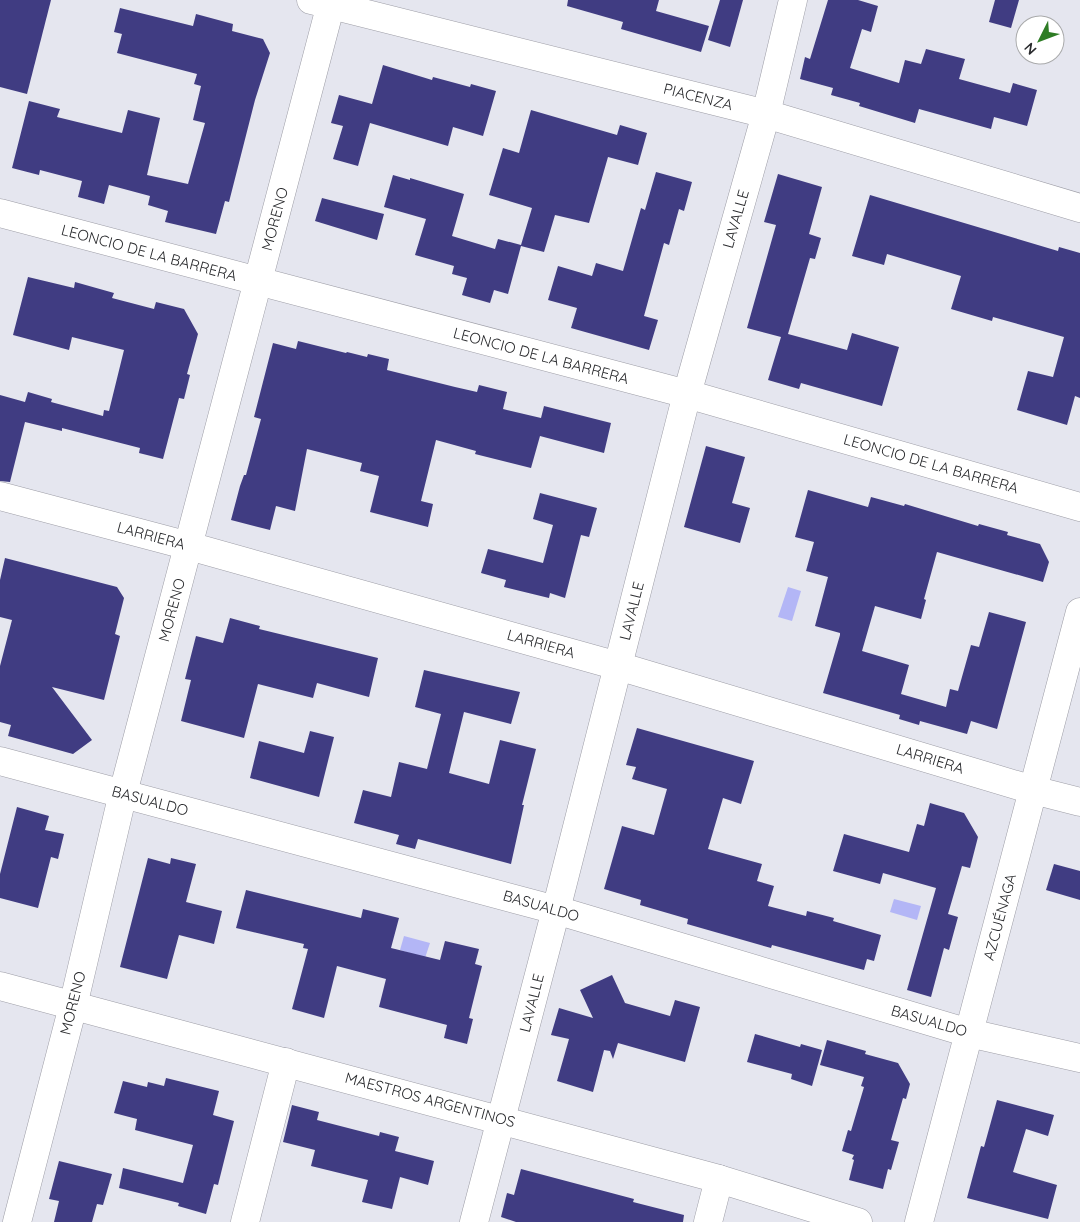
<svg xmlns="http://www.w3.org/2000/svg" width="1080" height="1222" font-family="Quicksand,sans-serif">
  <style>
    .water { fill: #b3b6f6 }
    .building { fill: #403c82 }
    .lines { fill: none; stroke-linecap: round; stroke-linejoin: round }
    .minor-casing { stroke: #9d9da6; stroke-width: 29 }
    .minor { stroke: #fff; stroke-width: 28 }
    .labels { text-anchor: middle; stroke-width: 5; stroke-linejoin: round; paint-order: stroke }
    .street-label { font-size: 15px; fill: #292a2d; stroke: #fff }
  </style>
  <rect width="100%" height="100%" fill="#e5e6ef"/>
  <!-- water -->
  <g class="water">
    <path d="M788 587 801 591 792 621 778 617Z"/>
    <path d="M894 899 921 906 917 920 890 912Z"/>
    <path d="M404 936 430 943 425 958 400 950Z"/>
  </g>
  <!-- building -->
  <g class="building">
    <path d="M0 0H51L27 94 0 87Z"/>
    <path d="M568 0H659L656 11 709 26 701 52 621 29 623 22 567 6Z"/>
    <path d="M720 0H743L730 47 708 40Z"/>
    <path d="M828 0H858L878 6 871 32 862 29 850 68 899 83 905 60 921 64 926 49 965 59 959 79 1010 93 1013 83 1037 90 1027 126 994 117 991 129 919 109 915 123 859 106 860 103 831 95 833 88 800 79 805 57 810 59Z"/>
    <path d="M995 0H1019L1011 28 989 22Z"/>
    <path d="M120 8 193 26 196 14 233 24 232 31 263 39 270 53 255 100 229 202 225 201 216 234 165 222 168 211 148 205 150 196 109 185 104 204 78 197 82 181 40 170 39 175 12 168 29 101 60 109 57 117 122 133 128 110 160 118 147 175 188 184 205 123 193 120 201 86 194 84 197 74 117 53 122 34 114 32Z"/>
    <path d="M383 65 432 80 433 77 470 87 471 84 496 91 483 136 453 127 448 146 370 123 358 166 333 159 343 126 331 123 339 95 372 104Z"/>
    <path d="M531 110 617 135 620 125 647 133 638 165 608 157 589 223 555 215 544 252 521 246 508 294 494 290 490 303 462 295 467 278 452 274 454 266 415 255 426 219 384 207 393 175 410 180V178L464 194 452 236 495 249 498 239 521 245 532 208 489 195 503 148 519 153Z"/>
    <path d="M656 172 692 182 684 211 679 209 669 245 664 243 644 316 658 320 649 350 571 328 577 308 548 300 558 266 592 276 596 263 623 271 641 208 645 210Z"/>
    <path d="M778 174 822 187 809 234 821 238 815 259 810 258 788 334 847 350 852 333 899 347 882 406 801 383 799 389 768 380 781 337 747 328 776 225 764 222Z"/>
    <path d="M870 195 1058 251 1059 247 1080 253V398L1075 396 1067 425 1017 410 1028 371 1053 377 1064 337 993 317 992 321 951 309 961 276 887 254 884 265 852 256Z"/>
    <path d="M322 198 384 214 377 240 315 221Z"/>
    <path d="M28 277 74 288 75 282 114 293 112 298 154 309 156 302 184 309 198 334 187 374 190 375 184 399 179 398 163 459 139 453 140 448 62 428V431L25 422 10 482 0 481V395L25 402 28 392 52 399 51 402 103 416 104 410 109 411 124 350 72 337 69 350 13 335Z"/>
    <path d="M298 341 346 353 347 352 367 357 368 354 389 359 387 370 455 387 477 392 479 385 507 392 503 409 541 418 544 406 611 423 604 453 540 436 531 468 475 454 476 451 436 440 421 501 433 504 428 527 370 512 379 476 360 471 362 463 307 449 295 511 276 506 270 530 231 520 240 486 244 475H246L261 419 254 417 273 343 296 349Z"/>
    <path d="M706 446 745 457 732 503 750 508 740 543 684 527Z"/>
    <path d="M808 490 868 507 871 497 904 506 905 504 978 526 979 524 1008 532 1007 535 1040 544 1049 562 1043 582 937 552 924 599 926 600 921 619 875 606 862 651 909 665 901 694 946 707 950 689 958 691 971 645 979 647 989 612 1026 622 997 729 971 721 967 734 920 721 919 725 899 719 900 715 823 693 840 635V633L815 626 828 577 806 571 814 542 795 537Z"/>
    <path d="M540 493 597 508 589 537 581 535 565 598 550 593 549 598 504 587 506 580 481 573 488 549 543 563 553 525 533 519Z"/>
    <path d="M5 558 117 587 124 598 115 634 120 636 104 700 52 687 92 740 73 754 8 736 11 725 0 722V666L12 620 0 617V580Z"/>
    <path d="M230 618 260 626 259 629 378 658 369 697 317 683 313 698 258 684 244 738 181 721 191 680 185 679 196 636 223 643Z"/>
    <path d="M424 670 520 692 511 724 464 712 449 773 489 784 500 740 536 749 522 805H524L511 864 418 839 415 849 396 844 399 835 354 823 363 790 391 797 399 762 427 769 441 714 415 707Z"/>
    <path d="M637 728 754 761 741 804 723 798 708 849 762 864 757 881 774 886 768 906 806 916 807 911 834 918 833 921 881 935 874 961 867 959 864 970 772 945 771 948 687 924 688 919 640 905 641 900 604 889 622 826 654 835 667 789 632 779 636 767 626 765Z"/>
    <path d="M310 731 334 737 319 797 250 778 259 741 304 753Z"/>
    <path d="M930 803 964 813 978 837 970 868 962 866 948 914 958 917 949 950 944 948 931 997 907 990 936 888 883 873 880 884 833 871 844 834 909 852 917 824 924 826Z"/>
    <path d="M17 807 49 816 45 830 64 834 58 859 51 857 38 908 0 898V874Z"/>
    <path d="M148 858 170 864 171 858 196 864 186 902 222 911 214 944 179 935 167 979 120 967Z"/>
    <path d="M1054 864 1080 871V900L1046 890Z"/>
    <path d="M246 890 361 918 363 909 399 918 391 948 440 960 445 941 479 949 475 964 482 966 469 1018 473 1019 467 1044 444 1038 447 1025 379 1007 386 979 337 966 324 1018 292 1009 308 949 303 948 304 944 236 928Z"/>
    <path d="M612 975 625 1003 670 1016 675 1000 700 1007 685 1062 618 1043 613 1059 610 1051 604 1050 593 1092 557 1081 569 1039 551 1035 559 1008 593 1018 580 990Z"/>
    <path d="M755 1034 800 1047 801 1044 822 1050 812 1086 791 1079 792 1074 747 1062Z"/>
    <path d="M827 1040 866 1051 865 1054 898 1063 910 1084 906 1099 903 1098 891 1140 899 1142 891 1170 888 1169 883 1189 849 1180 854 1160 852 1159 854 1155 842 1151 848 1130 851 1131 864 1087 861 1086 864 1077 820 1065Z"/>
    <path d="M166 1078 219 1091 213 1115 234 1121 218 1185 214 1184 206 1214 178 1206 179 1203 119 1188 123 1168 183 1183 193 1145 135 1130 137 1119 114 1113 123 1081 147 1087 148 1082 164 1086Z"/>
    <path d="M997 1100 1054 1115 1048 1136 1026 1129 1013 1172 1057 1185 1048 1219 967 1198 981 1146 984 1147Z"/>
    <path d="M292 1105 319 1112 317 1120 379 1136 380 1132 399 1137 395 1151 434 1161 428 1185 400 1177 392 1209 362 1202 368 1180 311 1166 315 1150 283 1142Z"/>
    <path d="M59 1161 112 1174 103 1205 97 1204 92 1222H54L59 1201 49 1199Z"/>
    <path d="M521 1169 634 1199 633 1202 684 1215 683 1222H516L501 1217 507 1193 514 1195Z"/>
  </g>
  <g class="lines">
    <defs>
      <g id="minor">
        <path d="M311 0 766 114 1080 208"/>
        <path d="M0 213 687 394 1080 507"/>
        <path d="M0 496 189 546 618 666 1033 790 1080 802"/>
        <path d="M0 761 556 910 969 1033 1080 1058"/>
        <path d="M0 986 719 1179 858 1222"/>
        <path d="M17 1222 73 1006 123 793 332 0"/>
        <path d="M245 1222 286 1062"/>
        <path d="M474 1222 556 910 687 394 766 114 793 0"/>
        <path d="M708 1222 719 1179"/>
        <path d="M919 1222 1080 612"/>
      </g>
    </defs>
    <!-- minor casing -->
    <use href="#minor" class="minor-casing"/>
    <!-- minor -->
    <use href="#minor" class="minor"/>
  </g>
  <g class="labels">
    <!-- street labels -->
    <g class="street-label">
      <text transform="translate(698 97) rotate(14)" y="5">PIACENZA</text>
      <text transform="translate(275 219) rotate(-75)" y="5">MORENO</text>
      <text transform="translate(736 219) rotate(-74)" y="5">LAVALLE</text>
      <text transform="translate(149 253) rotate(15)" y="5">LEONCIO DE LA BARRERA</text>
      <text transform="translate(541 356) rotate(15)" y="5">LEONCIO DE LA BARRERA</text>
      <text transform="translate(931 464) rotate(16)" y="5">LEONCIO DE LA BARRERA</text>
      <text transform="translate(151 536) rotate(15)" y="5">LARRIERA</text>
      <text transform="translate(172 610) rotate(-75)" y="5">MORENO</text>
      <text transform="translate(632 611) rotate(-76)" y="5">LAVALLE</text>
      <text transform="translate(541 644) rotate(16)" y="5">LARRIERA</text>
      <text transform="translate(930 759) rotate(17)" y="5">LARRIERA</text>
      <text transform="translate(150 801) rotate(15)" y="5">BASUALDO</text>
      <text transform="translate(541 906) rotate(16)" y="5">BASUALDO</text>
      <text transform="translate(1000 917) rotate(-75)" y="5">AZCUÉNAGA</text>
      <text transform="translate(73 1003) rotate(-76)" y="5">MORENO</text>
      <text transform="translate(532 1003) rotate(-76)" y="5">LAVALLE</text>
      <text transform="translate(929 1021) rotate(16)" y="5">BASUALDO</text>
      <text transform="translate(430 1100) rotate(15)" y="5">MAESTROS ARGENTINOS</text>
    </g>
  </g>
  <!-- north arrow -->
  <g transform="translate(1040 40) rotate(228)"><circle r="24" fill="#ffffff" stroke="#a9aaab"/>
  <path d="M0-4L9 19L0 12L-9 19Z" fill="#2e7c25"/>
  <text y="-8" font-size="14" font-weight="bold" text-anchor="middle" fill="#292a2d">N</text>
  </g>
</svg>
